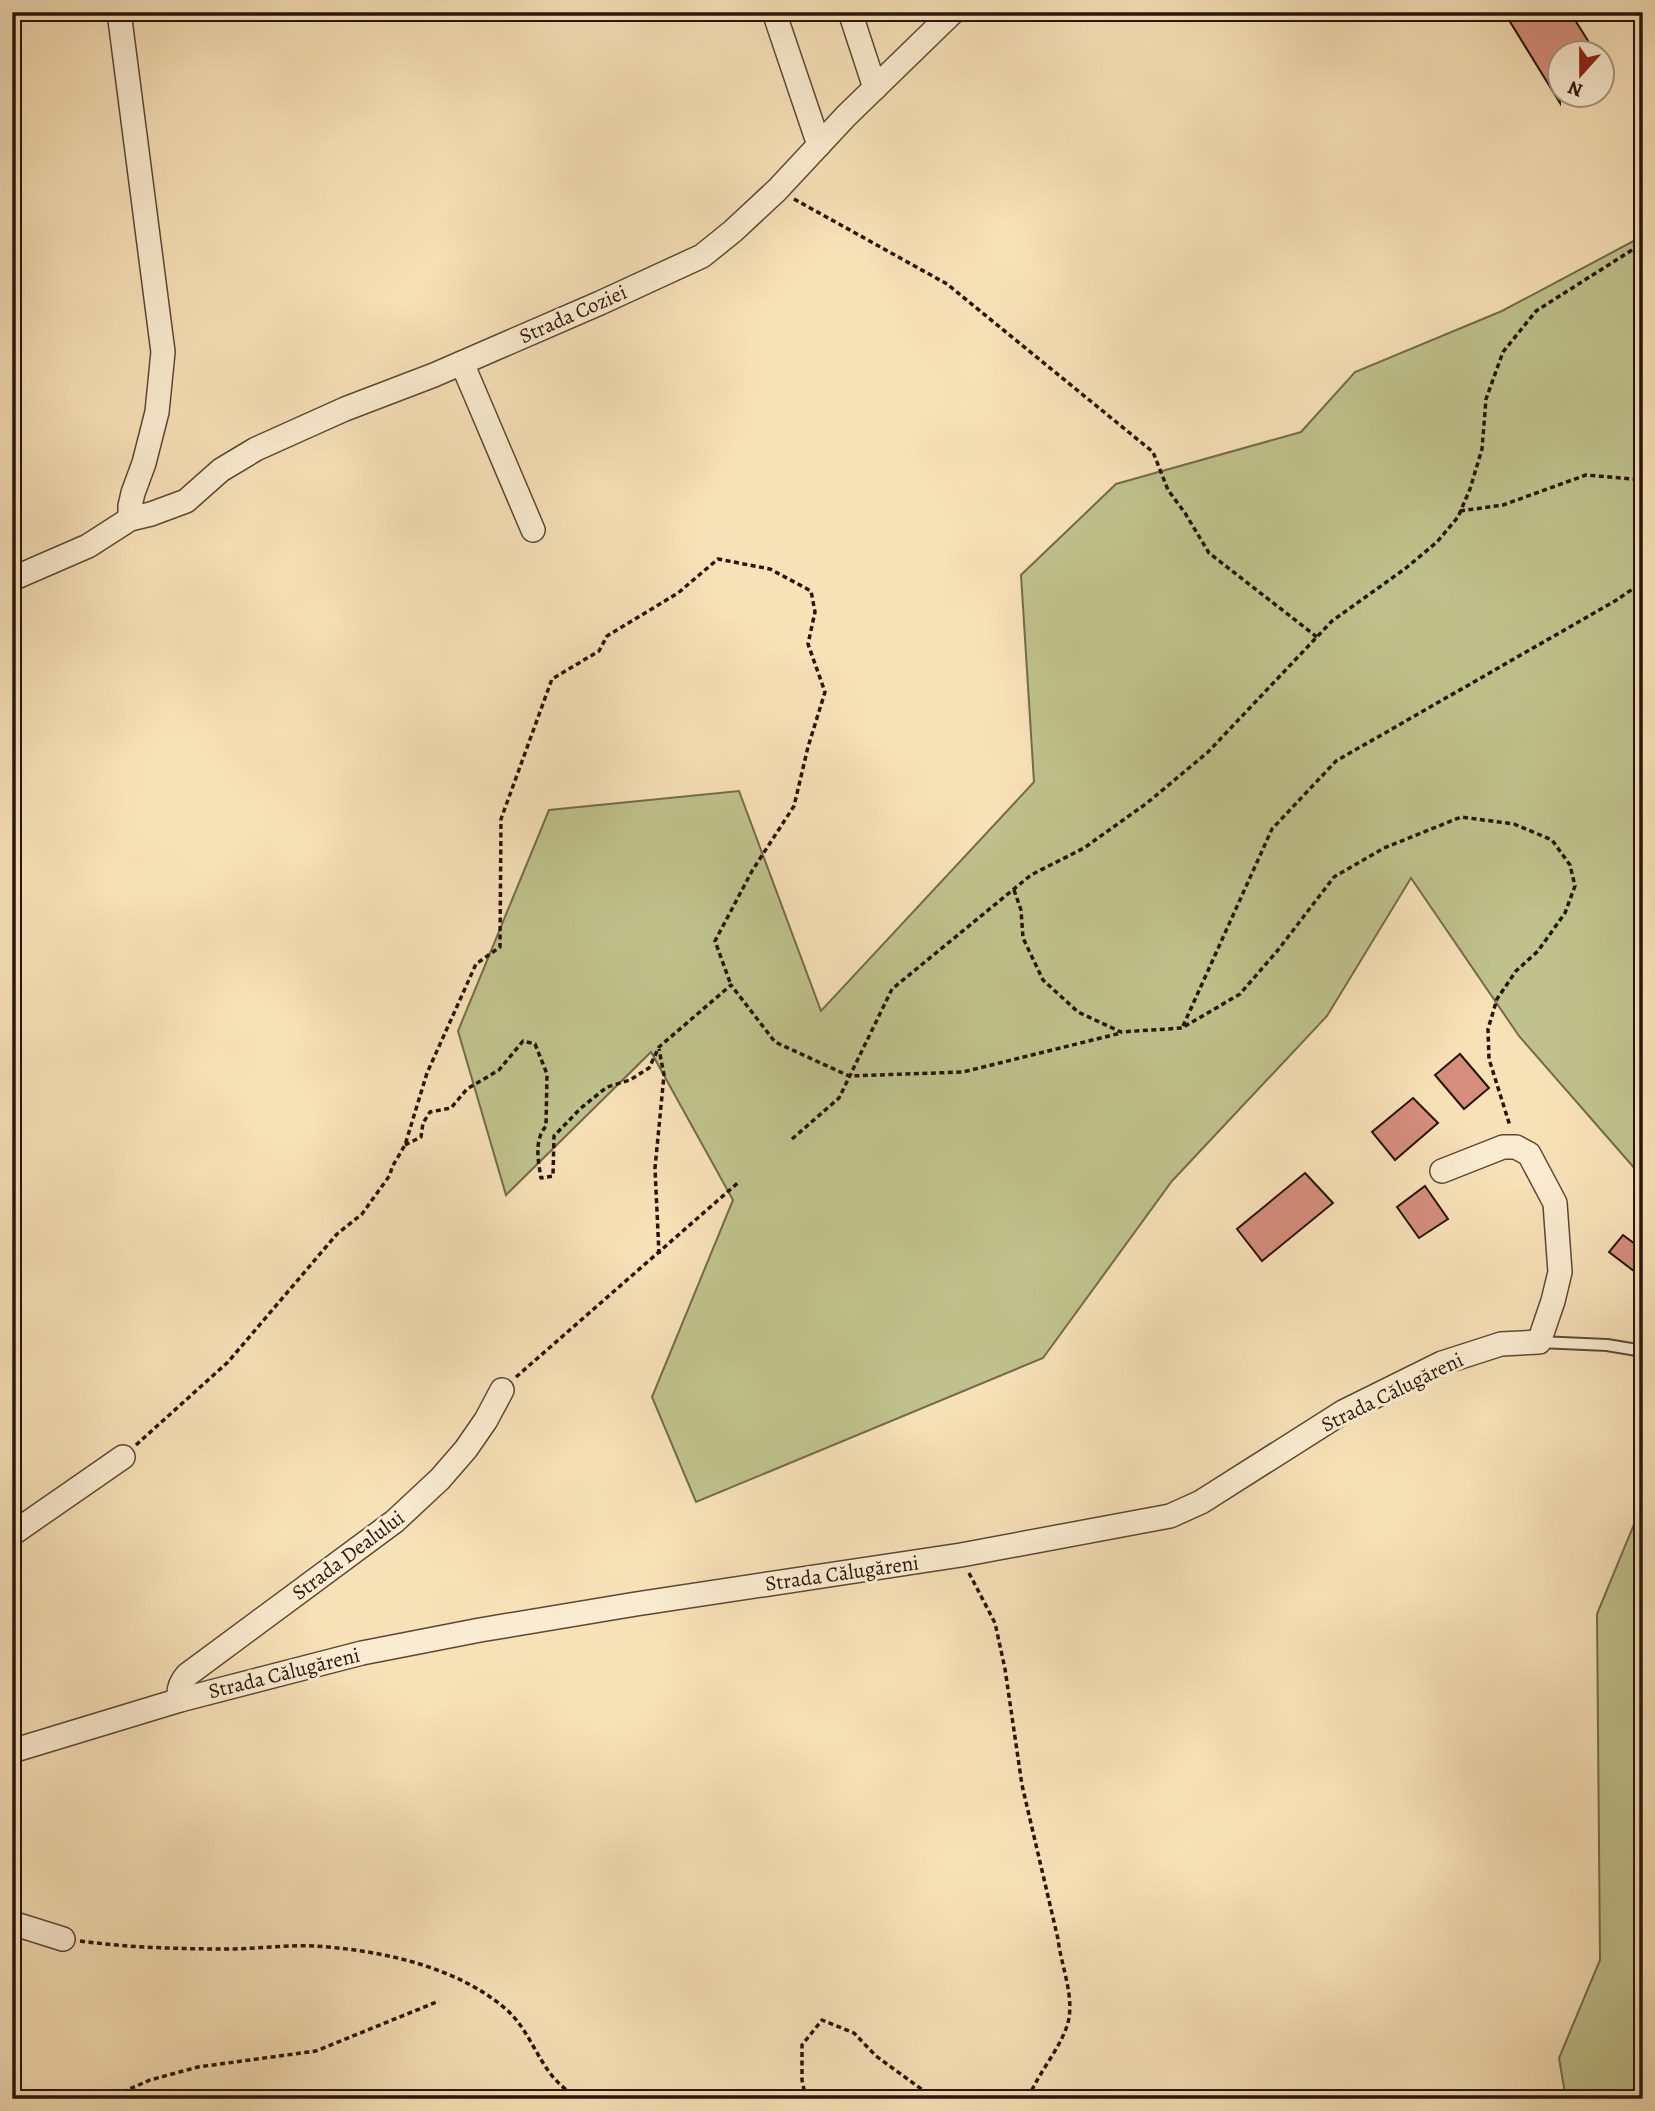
<svg xmlns="http://www.w3.org/2000/svg" width="1655" height="2111" font-family="Alegreya,serif">
  <style>
    .green { fill: #bfc28c; stroke: #746b4c; stroke-width: 2 }
    .building { fill: #d58e7c; stroke: #28140c; stroke-width: 2 }
    .lines { fill: none; stroke-linecap: round; stroke-linejoin: round }
    .lane-casing { stroke: #5c4737; stroke-width: 14 }
    .street-casing { stroke: #5c4737; stroke-width: 26 }
    .path { stroke: #28140c; stroke-width: 3.5; stroke-dasharray: 5 3.5; stroke-linecap: butt }
    .lane { stroke: #faecd0; stroke-width: 10 }
    .street { stroke: #faecd0; stroke-width: 23 }
    .labels { text-anchor: middle; stroke-width: 6; stroke-linejoin: round; paint-order: stroke }
    .street-label { font-size: 21px; fill: #28140c; stroke: #faecd0 }
  </style>
  <rect width="100%" height="100%" fill="#f7e1b7"/>
  <filter id="stains"><feTurbulence type="fractalNoise" baseFrequency=".00286" numOctaves="4"/><feColorMatrix values="0 0 0 0 .2 0 0 0 0 .09 0 0 0 0 .02 0 0 0 .5 -.17"/></filter>
  <radialGradient id="worn" r=".72"><stop offset=".6" stop-color="#630" stop-opacity="0"/><stop offset="1" stop-color="#630" stop-opacity=".3"/></radialGradient>
  <!-- green -->
  <g class="green">
    <path d="M1643 236V1178L1519 1036 1411 878 1327 1016 1172 1181 1043 1358 696 1502 652 1397 733 1200 651 1052 506 1195 458 1031 549 810 739 791 821 1011 1034 782 1021 575 1116 484 1301 432 1355 372 1502 311Z"/>
    <path d="M1643 1510V2099H1566L1559 2058 1600 1960 1597 1614 1637 1517Z"/>
  </g>
  <!-- building -->
  <g class="building">
    <path d="M1504 12H1570L1595 52H1560V103Z"/>
    <path d="M1460 1054 1489 1088 1464 1109 1435 1075Z"/>
    <path d="M1413 1098 1438 1123 1395 1160 1372 1132Z"/>
    <path d="M1305 1173 1333 1203 1262 1261 1237 1229Z"/>
    <path d="M1425 1186 1448 1219 1419 1238 1397 1207Z"/>
    <path d="M1623 1235 1643 1250V1278L1609 1252Z"/>
  </g>
  <g class="lines">
    <defs>
      <path id="lane" d="M1539 1342 1607 1345 1643 1351"/>
      <g id="street">
        <path d="M119 12 163 352 157 412 144 463 133 493 130 506V519"/>
        <path d="M774 12 819 145"/>
        <path d="M850 12 875 88"/>
        <path d="M462 363 533 530"/>
        <path d="M12 579 88 546 130 519 151 514 186 501 221 470 256 449 345 409 434 375 600 303 702 256 733 231 777 190 846 116 953 12"/>
        <path d="M12 1534 123 1457"/>
        <path d="M180 1700C177 1690 181 1682 187 1675L395 1521 440 1479 466 1449 486 1420 502 1390"/>
        <path d="M12 1751 180 1700 362 1653 480 1630 636 1604 961 1555 1170 1516 1201 1502 1343 1412 1442 1363 1501 1344 1539 1342 1553 1301 1560 1272 1555 1203 1529 1154 1516 1147H1503L1442 1171"/>
        <path d="M12 1923 63 1939"/>
      </g>
    </defs>
    <!-- lane casing -->
    <use href="#lane" class="lane-casing"/>
    <!-- street casing -->
    <use href="#street" class="street-casing"/>
    <!-- path -->
    <g class="path">
      <path d="M794 199 947 284 1153 452 1168 490 1185 513 1209 553 1317 637"/>
      <path d="M1460 511 1503 505 1586 475 1643 480"/>
      <path d="M1014 890 1021 910 1023 938 1043 980 1078 1012 1121 1032 1182 1028 1240 994 1278 950 1334 877 1384 848 1461 817 1514 824 1552 840 1570 865 1575 886 1565 913 1538 951 1516 971 1497 999 1488 1029 1489 1059 1510 1126"/>
      <path d="M1183 1026 1272 829 1336 761 1615 601 1643 582"/>
      <path d="M792 1139 839 1098 892 989 1031 875 1084 848 1147 803 1208 752 1332 621 1406 568 1437 542 1458 517 1470 489 1482 449 1486 399 1503 352 1536 311 1643 243"/>
      <path d="M405 1145 421 1137 423 1123 430 1112 451 1108 467 1089 499 1070 523 1041 535 1044 547 1074 546 1126C534 1140 538 1160 541 1178L553 1176 554 1136 581 1108 607 1087 630 1080 649 1068 659 1047 731 985 775 1042 849 1076 963 1072 1121 1033"/>
      <path d="M659 1254 655 1168 664 1075 659 1049"/>
      <path d="M516 1377 740 1181"/>
      <path d="M136 1445 228 1362 337 1234 362 1214 390 1175 392 1167 405 1145 427 1073 476 964 500 947 501 819 552 679 599 651 607 636 678 593 718 559 770 569 811 591 815 612 808 644 825 692 808 747 794 806 752 871 715 941 731 985"/>
      <path d="M969 1573 995 1623 1005 1669 1022 1785 1058 1939C1061 1966 1076 1999 1067 2026 1058 2052 1038 2073 1028 2099"/>
      <path d="M80 1941C132 1948 182 1949 234 1949 261 1948 288 1945 314 1946 379 1950 458 1966 508 2011 528 2030 536 2056 553 2077 560 2085 569 2092 576 2099"/>
      <path d="M107 2099 150 2080 198 2067 316 2051 439 2001"/>
      <path d="M806 2099 802 2080V2045L822 2020 854 2033 876 2056 935 2099"/>
    </g>
    <!-- lane -->
    <use href="#lane" class="lane"/>
    <!-- street -->
    <use href="#street" class="street"/>
  </g>
  <g class="labels">
    <!-- street labels -->
    <g class="street-label">
      <text transform="translate(573 314) rotate(-24)" y="7">Strada Coziei</text>
      <text transform="translate(1392 1392) rotate(-26)" y="7">Strada Călugăreni</text>
      <text transform="translate(348 1555) rotate(-37)" y="7">Strada Dealului</text>
      <text transform="translate(842 1573) rotate(-8)" y="7">Strada Călugăreni</text>
      <text transform="translate(284 1673) rotate(-14)" y="7">Strada Călugăreni</text>
    </g>
  </g>
  <!-- margin -->
  <rect width="1655" height="2111" fill="none" stroke="#f7e1b7" stroke-width="42"/>
  <rect x="14" y="14" width="1627" height="2083" fill="none" stroke="#28140c" stroke-width="3.5"/>
  <rect x="21" y="21" width="1613" height="2069" fill="none" stroke="#28140c" stroke-width="2"/>
  <!-- north arrow -->
  <g transform="translate(1581 74) rotate(201)"><circle r="33" fill="#faecd0" stroke="#a69682" stroke-width="2"/>
  <path d="M0-5L12 26L0 18L-12 26Z" fill="#8f2418"/>
  <text y="-10" font-size="19" font-weight="bold" text-anchor="middle" fill="#28140c">N</text>
  </g>
  <rect width="100%" height="100%" filter="url(#stains)"/>
  <rect width="100%" height="100%" fill="url(#worn)"/>
</svg>
